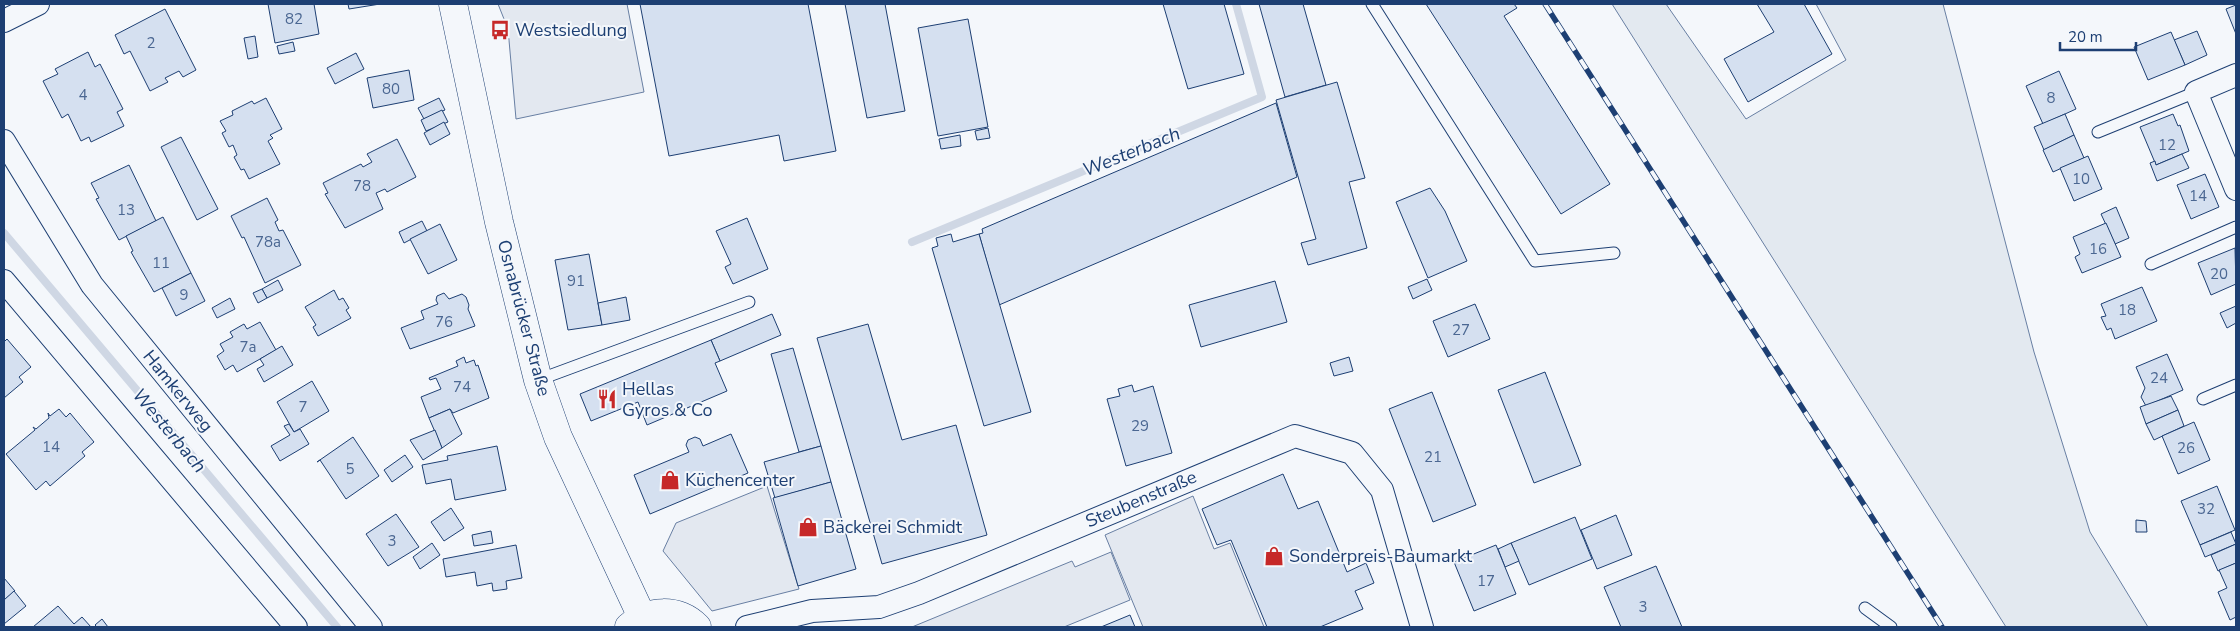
<svg xmlns="http://www.w3.org/2000/svg" width="2240" height="631" font-family="'Nunito Sans',sans-serif">
  <style>
    .green { fill: #e3e9f0; stroke: #687fa3 }
    .parking { fill: #e3e8f0; stroke: #687fa3 }
    .lines { fill: none; stroke-linecap: round; stroke-linejoin: round }
    .stream { stroke: #cfd7e4; stroke-width: 8 }
    .building { fill: #d5e0f0; stroke: #1d3f73 }
    .lane-casing { stroke: #1d3f73; stroke-width: 13 }
    .street-casing { stroke: #1d3f73; stroke-width: 24 }
    .primary-casing { stroke: #1d3f73; stroke-width: 29 }
    .lane { stroke: #f4f7fb; stroke-width: 11 }
    .street { stroke: #f4f7fb; stroke-width: 22 }
    .primary { stroke: #f4f7fb; stroke-width: 28 }
    .rail-casing { stroke: #1d3f73; stroke-width: 5.5 }
    .rail { stroke: #f4f7fb; stroke-width: 4; stroke-dasharray: 11; stroke-linecap: butt }
    .labels { text-anchor: middle; stroke-width: 4; stroke-linejoin: round; paint-order: stroke }
    .number-label { font-size: 15px; fill: #4b6792 }
    .poi-label { font-size: 18px; fill: #1d3f73; stroke: #f4f7fb; text-anchor: start }
    .street-label { font-size: 18px; fill: #1d3f73; stroke: #f4f7fb }
    .water-label { font-size: 19px; font-style: italic; fill: #1d3f73; stroke: #f4f7fb }
  </style>
  <rect width="100%" height="100%" fill="#f4f7fb"/>
  <!-- green -->
  <path class="green" d="M1612 4H1666L1746 119 1846 60 1816 4H1943L2034 352 2090 532 2148 627H2006Z"/>
  <!-- parking -->
  <g class="parking">
    <path d="M498 4H627L644 92 516 119 508 29Z"/>
    <path d="M767 486 799 589 712 611 663 551 676 523Z"/>
    <path d="M1193 496 1214 549 1230 543 1264 627H1143L1105 535Z"/>
    <path d="M1111 552 1130 600 1064 627H912L1072 561 1075 567Z"/>
  </g>
  <g class="lines">
    <!-- stream -->
    <g class="stream">
      <path d="M4 233 337 627"/>
      <path d="M912 242 1262 97 1236 4"/>
    </g>
  </g>
  <!-- building -->
  <g class="building">
    <path d="M268 4H314L319 34 275 43Z"/>
    <path d="M348 4H380L349 9Z"/>
    <path d="M640 4H808L836 151 784 161 779 135 669 156Z"/>
    <path d="M845 4H885L905 111 867 118Z"/>
    <path d="M1163 4H1224L1244 74 1188 89Z"/>
    <path d="M1259 4H1303L1326 85 1285 97Z"/>
    <path d="M1426 4H1514L1517 8 1504 16 1610 184 1561 214Z"/>
    <path d="M1757 4H1804L1832 54 1748 102 1724 59 1774 32Z"/>
    <path d="M2236 5V34L2226 9Z"/>
    <path d="M165 9 196 70 183 77 179 71 165 78 168 82 150 91 130 51 124 54 115 35Z"/>
    <path d="M968 19 988 127 938 136 918 28Z"/>
    <path d="M2197 31 2207 55 2185 65 2174 40Z"/>
    <path d="M2171 32 2185 65 2148 80 2134 47Z"/>
    <path d="M255 36 258 57 248 59 244 38Z"/>
    <path d="M293 42 295 51 279 54 277 46Z"/>
    <path d="M88 52 95 67 100 64 123 109 117 112 124 126 91 142 89 137 81 141 68 114 62 118 43 81 58 74 55 69Z"/>
    <path d="M356 53 364 69 335 84 327 68Z"/>
    <path d="M409 70 414 100 373 108 367 78Z"/>
    <path d="M2059 71 2076 109 2043 124 2026 86Z"/>
    <path d="M1337 82 1365 178 1349 182 1367 248 1308 265 1301 243 1316 239 1276 100Z"/>
    <path d="M266 98 282 129 270 135 273 138 268 141 280 164 249 179 244 169 241 170 234 157 237 155 233 145 229 147 222 133 226 131 220 121 233 115 232 111 252 101 254 104Z"/>
    <path d="M439 98 445 110 424 119 418 108Z"/>
    <path d="M1276 103 1297 177 999 305 979 234 983 233 982 229Z"/>
    <path d="M442 110 448 122 426 131 421 120Z"/>
    <path d="M2065 114 2074 135 2044 150 2034 127Z"/>
    <path d="M2173 114 2178 126 2180 125 2189 151 2156 165 2140 127Z"/>
    <path d="M444 122 450 134 430 145 424 133Z"/>
    <path d="M988 128 990 138 977 140 975 131Z"/>
    <path d="M960 135 961 146 941 149 939 139Z"/>
    <path d="M2074 135 2084 158 2053 172 2043 150Z"/>
    <path d="M181 137 218 209 197 220 161 147Z"/>
    <path d="M397 139 416 177 387 192 385 189 376 193 383 209 345 228 325 194 328 193 323 183 361 164 363 167 372 162 367 154Z"/>
    <path d="M2182 154 2189 168 2157 181 2150 163 2155 161 2156 165Z"/>
    <path d="M2088 156 2102 189 2074 201 2060 168Z"/>
    <path d="M129 165 156 221 119 240 96 199 99 198 91 183Z"/>
    <path d="M2205 174 2219 207 2191 219 2177 185Z"/>
    <path d="M1430 188 1445 211 1467 261 1428 278 1396 202Z"/>
    <path d="M267 198 278 220 275 222 279 231 283 230 301 265 265 283 244 237 242 238 231 216Z"/>
    <path d="M2116 207 2129 238 2115 244 2101 214Z"/>
    <path d="M163 217 191 273 154 292 131 252 133 251 126 236Z"/>
    <path d="M747 218 768 269 733 284 725 267 731 264 716 231Z"/>
    <path d="M422 221 427 231 404 243 399 232Z"/>
    <path d="M2106 223 2121 257 2082 273 2075 257 2080 254 2073 237Z"/>
    <path d="M440 224 457 260 428 274 410 239Z"/>
    <path d="M951 234 953 242 979 234 1031 412 984 426 932 248 938 246 936 238Z"/>
    <path d="M2235 248 2236 284 2211 295 2198 263Z"/>
    <path d="M589 254 602 325 568 330 555 260Z"/>
    <path d="M191 273 205 301 176 316 162 288Z"/>
    <path d="M1427 279 1432 290 1413 299 1408 287Z"/>
    <path d="M278 280 283 290 267 298 262 289Z"/>
    <path d="M1275 281 1287 322 1201 347 1189 305Z"/>
    <path d="M2142 287 2157 321 2115 339 2111 328 2107 330 2101 317 2106 316 2101 304Z"/>
    <path d="M262 289 267 298 258 303 253 293Z"/>
    <path d="M334 290 339 300 343 298 349 308 346 310 351 318 318 336 313 327 316 325 305 307Z"/>
    <path d="M444 293 449 299 462 294 466 297 469 305 468 309 475 326 410 349 401 328 424 319 421 311 438 304 436 300 437 296Z"/>
    <path d="M626 297 630 320 602 325 598 303Z"/>
    <path d="M230 298 235 309 217 318 212 308Z"/>
    <path d="M1475 304 1490 339 1448 357 1433 321Z"/>
    <path d="M2236 306V323L2227 328 2220 313Z"/>
    <path d="M772 314 781 335 720 361 711 340Z"/>
    <path d="M260 322 276 350 237 372 233 365 225 370 217 356 224 351 220 344 233 337 230 332 244 324 247 329Z"/>
    <path d="M868 324 902 440 956 425 987 535 882 564 817 338Z"/>
    <path d="M7 339 31 367 19 377 23 382 4 398V342Z"/>
    <path d="M711 340 720 361 715 363 727 391 647 425 638 402 591 421 580 394Z"/>
    <path d="M282 346 293 365 264 382 257 369 264 365 260 359Z"/>
    <path d="M793 348 821 446 799 452 771 354Z"/>
    <path d="M2167 354 2183 390 2146 406 2141 397 2145 388 2136 367Z"/>
    <path d="M464 357 466 363 474 360 476 366 478 365 489 398 453 413 450 409 429 418 421 397 441 389 436 378 430 380 429 378 458 366 456 361Z"/>
    <path d="M1349 357 1353 371 1334 376 1330 363Z"/>
    <path d="M1545 372 1581 465 1534 483 1498 390Z"/>
    <path d="M312 381 329 411 294 432 277 402Z"/>
    <path d="M1132 385 1134 392 1153 386 1172 453 1126 466 1107 399 1120 396 1118 389Z"/>
    <path d="M1432 392 1476 505 1433 522 1389 409Z"/>
    <path d="M2171 396 2178 410 2146 424 2140 407Z"/>
    <path d="M59 409 66 417 70 413 94 442 82 452 85 456 50 486 46 481 36 490 6 454 35 430 33 427 36 429 49 418 48 413 50 416Z"/>
    <path d="M450 409 462 434 442 448 429 418Z"/>
    <path d="M2178 410 2184 426 2154 440 2146 424Z"/>
    <path d="M2194 422 2210 460 2178 474 2162 436Z"/>
    <path d="M289 424 294 432 300 429 309 444 280 461 271 446 290 435 284 426Z"/>
    <path d="M435 430 442 448 423 460 410 440Z"/>
    <path d="M731 434 748 473 650 514 634 475 689 452 686 445 688 440 695 437 700 439 703 446Z"/>
    <path d="M353 437 379 476 346 499 320 460 317 462Z"/>
    <path d="M497 446 506 490 455 500 451 479 426 484 422 465 448 460 447 456Z"/>
    <path d="M821 446 831 482 775 498 764 462Z"/>
    <path d="M405 455 413 467 392 482 384 470Z"/>
    <path d="M1283 474 1298 509 1318 501 1347 572 1366 563 1374 583 1355 591 1363 609 1320 627H1267L1231 540 1217 545 1202 509Z"/>
    <path d="M831 482 856 569 798 586 773 498Z"/>
    <path d="M2217 486 2235 530 2200 545 2181 501Z"/>
    <path d="M451 508 464 528 444 541 431 522Z"/>
    <path d="M396 514 419 547 388 566 366 534Z"/>
    <path d="M1616 515 1632 555 1597 569 1581 530Z"/>
    <path d="M1575 517 1592 559 1529 585 1511 543Z"/>
    <path d="M2136 520 2146 521 2147 532H2136Z"/>
    <path d="M491 531 493 543 474 546 472 535Z"/>
    <path d="M2231 532 2236 544 2205 557 2200 545Z"/>
    <path d="M432 543 440 555 420 569 413 557Z"/>
    <path d="M1511 543 1519 561 1505 567 1498 549Z"/>
    <path d="M2236 544V563L2218 571 2211 555Z"/>
    <path d="M516 545 522 578 506 581 507 589 493 591 492 583 477 586 475 572 446 577 443 559Z"/>
    <path d="M1496 545 1516 594 1474 611 1454 562Z"/>
    <path d="M2236 563V617L2230 620 2218 592 2227 588 2219 570Z"/>
    <path d="M1656 566 1682 627H1621L1604 587Z"/>
    <path d="M4 578 15 591 4 600Z"/>
    <path d="M14 591 26 606 4 624V600Z"/>
    <path d="M58 606 74 624 82 617 91 627H33Z"/>
    <path d="M1130 615 1135 627H1101Z"/>
    <path d="M102 619 108 627H97L95 625Z"/>
  </g>
  <g class="lines">
    <defs>
      <g id="lane">
        <path d="M1372 4 1535 261 1614 253"/>
        <path d="M2098 132 2196 92"/>
        <path d="M2151 264 2236 227"/>
        <path d="M538 380 749 302"/>
        <path d="M2203 399 2236 385"/>
        <path d="M1865 608 1891 627"/>
      </g>
      <g id="street">
        <path d="M4 21 38 4"/>
        <path d="M2236 75 2196 92 2236 189"/>
        <path d="M4 141 92 285 371 627"/>
        <path d="M4 281 296 627"/>
        <path d="M747 627 812 611 879 607 919 593 1295 436 1352 453 1382 490 1422 627"/>
      </g>
      <g id="primary">
        <path d="M453 4 499 222 538 380 558 437 642 617"/>
        <path d="M629 627C648 609 678 608 697 627"/>
      </g>
    </defs>
    <!-- lane casing -->
    <use href="#lane" class="lane-casing"/>
    <!-- street casing -->
    <use href="#street" class="street-casing"/>
    <!-- primary casing -->
    <use href="#primary" class="primary-casing"/>
    <!-- lane -->
    <use href="#lane" class="lane"/>
    <!-- street -->
    <use href="#street" class="street"/>
    <!-- primary -->
    <use href="#primary" class="primary"/>
    <defs>
      <path id="rail" d="M1545 4 1942 627"/>
    </defs>
    <!-- rail casing -->
    <use href="#rail" class="rail-casing"/>
    <!-- rail -->
    <use href="#rail" class="rail"/>
  </g>
  <!-- icons -->
  <defs>
    <symbol id="bus-bare" viewBox="-9 -9 18 18"><path d="M-5-6H5V4H4V6H2V4H-2V6H-4V4H-5ZM-3.5-4V0h7V-4ZM-3.5 1.2v1.5H-2V1.2ZM2 1.2v1.5H3.5V1.2Z" fill="#c62828" stroke="#f4f7fb" stroke-width="2.5" paint-order="stroke"/></symbol>
    <symbol id="restaurant-bare" viewBox="-9 -9 18 18"><path d="M-5-6h1v4h1v-4h1v4h1v-4h1v5L-1.5 .5V6h-2V.5L-5-1ZM5-6V6H3V1.5H1.5Q1.5-4 5-6Z" fill="#c62828" stroke="#f4f7fb" stroke-width="2.5" paint-order="stroke"/></symbol>
    <symbol id="shop-bare" viewBox="-9 -9 18 18"><path d="M-5-2.5h2.3a2.7 3.5 0 0 1 5.4 0H5L5.5 6h-11ZM-1.5-2.5h3a1.5 2.3 0 0 0-3 0Z" fill="#c62828" stroke="#f4f7fb" stroke-width="2.5" paint-order="stroke"/></symbol>
  </defs>
  <g fill-rule="evenodd">
    <use href="#bus-bare" x="486" y="16" width="28" height="28"/>
    <use href="#restaurant-bare" x="593" y="385" width="28" height="28"/>
    <use href="#shop-bare" x="656" y="466" width="28" height="28"/>
    <use href="#shop-bare" x="794" y="513" width="28" height="28"/>
    <use href="#shop-bare" x="1260" y="542" width="28" height="28"/>
  </g>
  <g class="labels">
    <!-- number labels -->
    <g class="number-label">
      <text x="294" y="24">82</text>
      <text x="151" y="48">2</text>
      <text x="391" y="94">80</text>
      <text x="83" y="100">4</text>
      <text x="2051" y="103">8</text>
      <text x="2167" y="150">12</text>
      <text x="2081" y="184">10</text>
      <text x="362" y="191">78</text>
      <text x="2198" y="201">14</text>
      <text x="126" y="215">13</text>
      <text x="268" y="247">78a</text>
      <text x="2098" y="254">16</text>
      <text x="161" y="268">11</text>
      <text x="2219" y="279">20</text>
      <text x="576" y="286">91</text>
      <text x="184" y="300">9</text>
      <text x="2127" y="315">18</text>
      <text x="444" y="327">76</text>
      <text x="1461" y="335">27</text>
      <text x="248" y="352">7a</text>
      <text x="2159" y="383">24</text>
      <text x="462" y="392">74</text>
      <text x="303" y="412">7</text>
      <text x="1140" y="431">29</text>
      <text x="51" y="452">14</text>
      <text x="2186" y="453">26</text>
      <text x="1433" y="462">21</text>
      <text x="350" y="474">5</text>
      <text x="2206" y="514">32</text>
      <text x="392" y="546">3</text>
      <text x="1486" y="586">17</text>
      <text x="1643" y="612">3</text>
    </g>
    <!-- poi labels -->
    <g class="poi-label">
      <text x="515" y="36">Westsiedlung</text>
      <text x="622" y="395">Hellas<tspan x="622" dy="21">Gyros &amp; Co</tspan></text>
      <text x="685" y="486">Küchencenter</text>
      <text x="823" y="533">Bäckerei Schmidt</text>
      <text x="1289" y="562">Sonderpreis-Baumarkt</text>
    </g>
    <!-- street labels -->
    <g class="street-label">
      <text transform="translate(524 318) rotate(75)" y="6">Osnabrücker Straße</text>
      <text transform="translate(178 391) rotate(51)" y="6">Hamkerweg</text>
      <text transform="translate(1141 499) rotate(-23)" y="6">Steubenstraße</text>
    </g>
    <!-- water labels -->
    <g class="water-label">
      <text transform="translate(1131 151) rotate(-22)" y="7">Westerbach</text>
      <text transform="translate(170 430) rotate(50)" y="7">Westerbach</text>
    </g>
  </g>
  <!-- border -->
  <rect width="2240" height="631" fill="none" stroke="#1d3f73" stroke-width="10"/>
  <!-- scale -->
  <path d="M2060 42v8h76v-8" fill="none" stroke="#1d3f73" stroke-width="2.5"/>
  <text x="2068" y="42" font-size="15" fill="#1d3f73" stroke="#f4f7fb" stroke-width="4" paint-order="stroke">20 m</text>
</svg>
